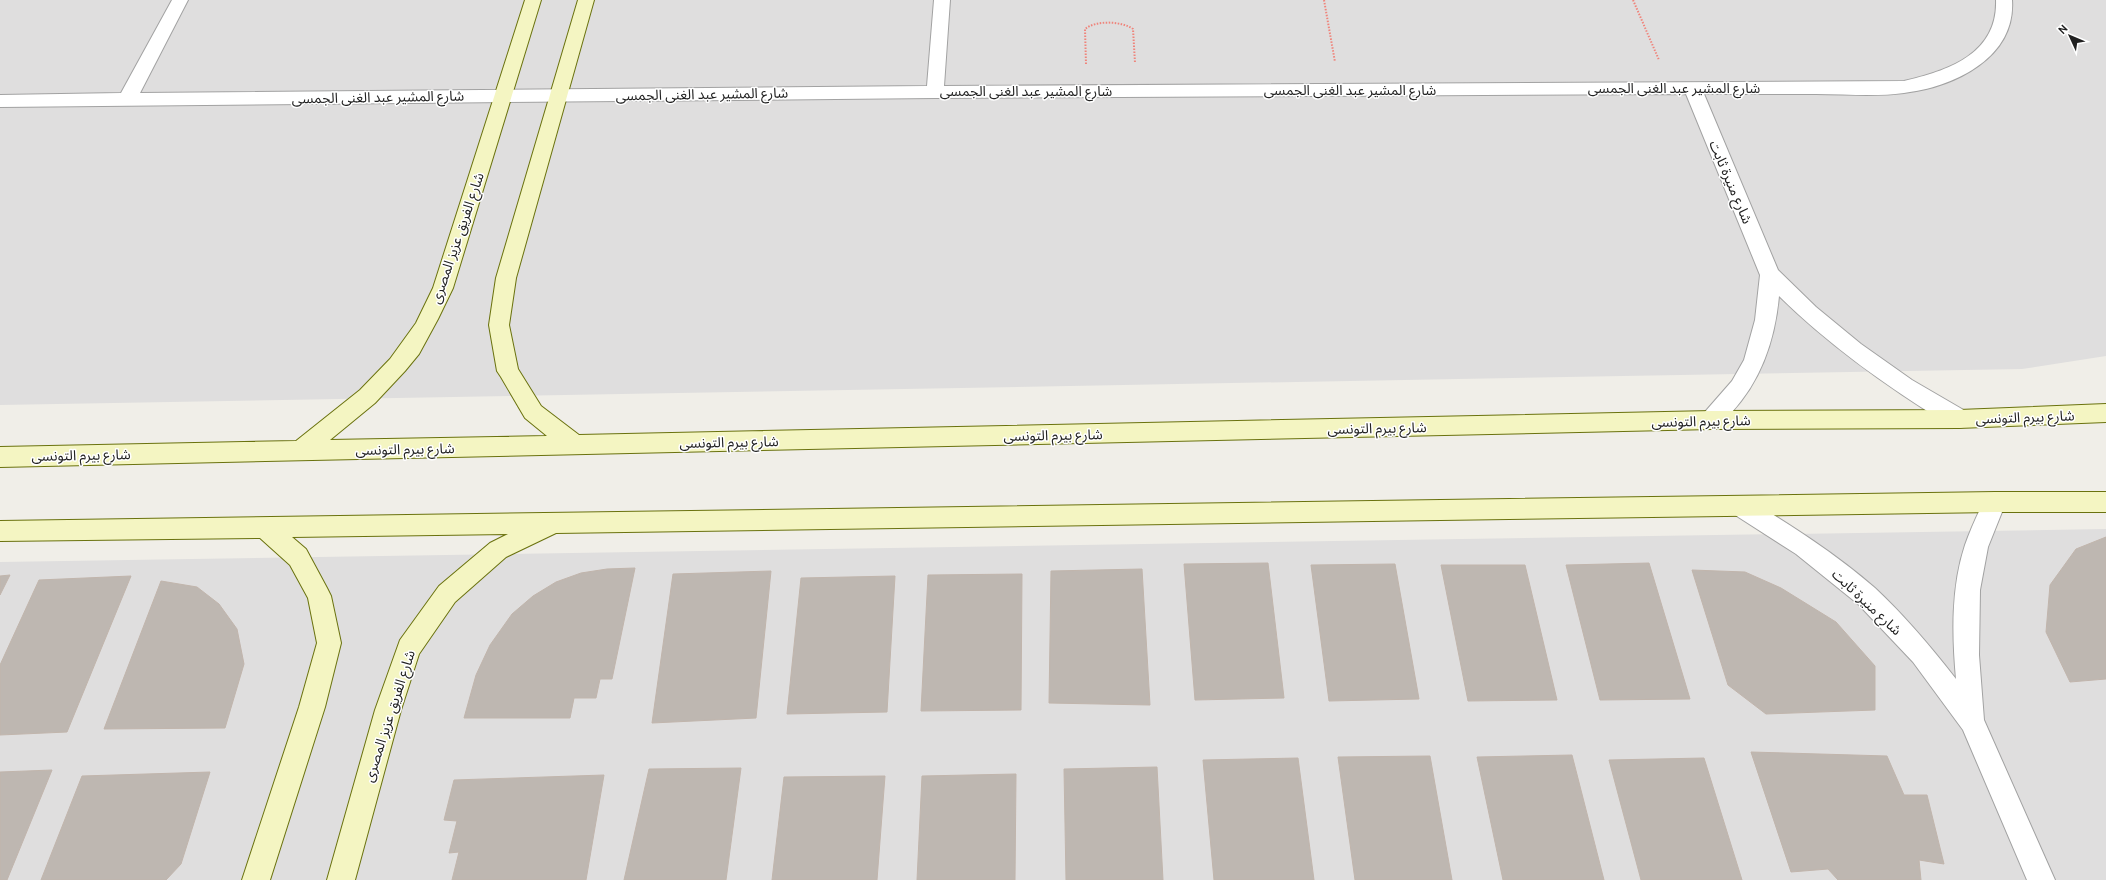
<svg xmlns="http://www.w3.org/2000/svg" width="2106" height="880" font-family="Cabin,'Noto Sans Arabic',sans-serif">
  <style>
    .residential { fill: #dfdede }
    .building { fill: #beb7b1; stroke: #c1b5ac }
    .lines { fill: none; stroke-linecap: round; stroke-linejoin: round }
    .street-casing { stroke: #a2a2a2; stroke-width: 2 }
    .secondary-casing { stroke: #6a720e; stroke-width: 2 }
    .path { stroke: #ef847b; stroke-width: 2; stroke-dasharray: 1.5 1.5; stroke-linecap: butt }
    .street { fill: #fff; fill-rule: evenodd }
    .secondary { fill: #f4f5c2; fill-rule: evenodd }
    .labels { text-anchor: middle; stroke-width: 3; stroke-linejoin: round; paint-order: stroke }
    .street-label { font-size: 14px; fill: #212121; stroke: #fff }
  </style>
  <rect width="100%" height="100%" fill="#f0eee8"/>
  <!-- residential -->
  <g class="residential">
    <path d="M0 0H2106V356L2022 369 0 405Z"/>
    <path d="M2106 529V880H0V562Z"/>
  </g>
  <!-- building -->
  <g class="building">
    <path d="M2106 537V679L2070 682 2046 632 2050 585 2076 549Z"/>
    <path d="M1268 563 1284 698 1195 700 1184 564Z"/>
    <path d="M1649 563 1690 699 1600 700 1566 565Z"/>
    <path d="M1395 564 1419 699 1329 701 1311 565Z"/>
    <path d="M1441 565H1525L1557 700 1468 701Z"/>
    <path d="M635 568 612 679H600L596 698H574L570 718H464L476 675 490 645 512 614 533 596 556 582 581 573 607 569Z"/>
    <path d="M1142 569 1150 705 1049 703 1051 571Z"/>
    <path d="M1692 570 1745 572 1781 588 1836 622 1875 666V710L1766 714 1728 685Z"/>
    <path d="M771 571 756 718 652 723 673 574Z"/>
    <path d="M1022 574 1021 710 921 711 928 575Z"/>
    <path d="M10 575 0 595V576Z"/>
    <path d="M131 576 67 732 0 735V665L39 580Z"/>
    <path d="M895 576 887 712 787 714 801 578Z"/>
    <path d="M161 581 197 587 219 604 237 629 244 664 225 728 104 729Z"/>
    <path d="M1751 752 1887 756 1904 795H1927L1944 864 1919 860 1921 880H1838L1828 869 1791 872Z"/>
    <path d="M1572 755 1604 880H1503L1477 757Z"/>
    <path d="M1430 756 1452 880H1355L1338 757Z"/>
    <path d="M1298 758 1314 880H1214L1203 760Z"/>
    <path d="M1704 758 1742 880H1641L1609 760Z"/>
    <path d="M1157 767 1163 880H1066L1064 769Z"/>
    <path d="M741 768 726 880H624L649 769Z"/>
    <path d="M52 770 7 880H0V772Z"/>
    <path d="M210 772 181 864 166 880H41L82 776Z"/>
    <path d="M1016 774 1015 880H917L922 776Z"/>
    <path d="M604 775 586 880H452L459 852 449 853 457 821 444 820 454 780Z"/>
    <path d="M885 776 877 880H772L784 777Z"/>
  </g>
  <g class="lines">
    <defs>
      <g id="street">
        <path d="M172 0H188L140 93 927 86 934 0H950L944 86 1904 81C1948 71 1998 54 1996 0H2012C2016 58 1954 87 1904 93 1876 97 1845 94 1816 94 1779 94 1741 94 1704 94L1778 270 1816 307 1861 344 1912 380 1967 412 1970 419 1967 426 1959 428 1951 426C1889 388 1831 347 1779 296 1775 340 1761 381 1731 413 1723 423 1718 431 1704 427L1701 420 1704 413 1732 381 1744 360 1755 320 1760 275 1686 94 935 98 0 107V95L121 93Z"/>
        <path d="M1995 492 2003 495 2006 502 1988 547 1980 590 1979 655 1984 720 2055 880H2027L1963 730 1913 662 1858 604 1796 554 1732 513 1729 506 1732 499 1740 496 1748 499C1792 526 1836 554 1875 588 1905 616 1931 647 1956 679 1952 635 1951 587 1965 545 1971 528 1979 511 1987 495Z"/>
      </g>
      <g id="secondary">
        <path d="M525 0H541L453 288 438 319 419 354 405 371 375 403 330 440 547 436 525 418 501 377 497 371 489 325 496 278 578 0H594L516 278 509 325 518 369 541 406 579 435 1712 411 1959 410 2106 404V422L1959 428 1712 429 0 467V447L296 441 360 390 390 359 416 323 433 288Z"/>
        <path d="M1995 492H2106V512H1995L556 533 506 557 455 602 419 654 401 710 355 880H327L375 710 400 640 439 586 490 543 508 534 292 537 306 549 327 588 331 596 341 643 325 707 270 880H242L299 707 317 643 308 598 290 565 260 538 0 541V521Z"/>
      </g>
    </defs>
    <!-- street casing -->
    <use href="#street" class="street-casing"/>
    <!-- secondary casing -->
    <use href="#secondary" class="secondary-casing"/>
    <!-- path -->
    <g class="path">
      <path d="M1324 0 1335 62"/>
      <path d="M1633 0 1659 60"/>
      <path d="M1086 64 1085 29C1096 20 1122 21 1133 29L1135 63"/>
    </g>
    <!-- street -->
    <use href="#street" class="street"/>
    <!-- secondary -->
    <use href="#secondary" class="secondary"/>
  </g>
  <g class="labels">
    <!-- street labels -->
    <g class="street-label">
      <text x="1674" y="93">شارع المشير عبد الغنى الجمسى</text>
      <text x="1350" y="95">شارع المشير عبد الغنى الجمسى</text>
      <text x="1026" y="96">شارع المشير عبد الغنى الجمسى</text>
      <text transform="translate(702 94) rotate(-1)" y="5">شارع المشير عبد الغنى الجمسى</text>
      <text transform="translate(378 97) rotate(-1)" y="5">شارع المشير عبد الغنى الجمسى</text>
      <text transform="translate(1731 182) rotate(67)" y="5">شارع منيرة ثابت</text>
      <text transform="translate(457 238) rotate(-71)" y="5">شارع الفريق عزيز المصرى</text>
      <text transform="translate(2025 417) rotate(-2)" y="5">شارع بيرم التونسى</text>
      <text transform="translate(1701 421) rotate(-1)" y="5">شارع بيرم التونسى</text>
      <text transform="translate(1377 428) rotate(-1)" y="5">شارع بيرم التونسى</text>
      <text transform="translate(1053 435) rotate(-1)" y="5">شارع بيرم التونسى</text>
      <text transform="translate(729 442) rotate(-1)" y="5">شارع بيرم التونسى</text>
      <text transform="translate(405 449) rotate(-1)" y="5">شارع بيرم التونسى</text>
      <text transform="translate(81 455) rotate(-1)" y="5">شارع بيرم التونسى</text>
      <text transform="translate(1867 602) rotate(43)" y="5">شارع منيرة ثابت</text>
      <text transform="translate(389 716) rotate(-72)" y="5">شارع الفريق عزيز المصرى</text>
    </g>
  </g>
  <!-- north arrow -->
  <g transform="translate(2070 36) rotate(314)" stroke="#ffffff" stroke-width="3" paint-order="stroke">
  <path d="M0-3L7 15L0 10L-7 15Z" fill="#212121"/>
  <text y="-6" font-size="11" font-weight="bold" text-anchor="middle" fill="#212121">N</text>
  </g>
</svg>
